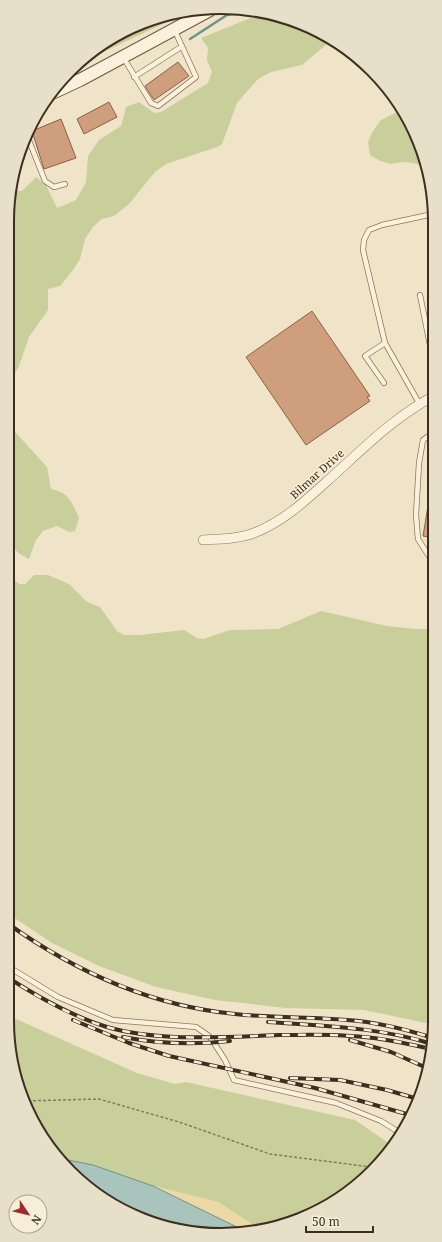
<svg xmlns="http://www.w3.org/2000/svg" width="442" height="1242" font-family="'Noto Serif',serif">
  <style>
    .green { fill: #c9cf9b }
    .sand { fill: #ecd9a5 }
    .water { fill: #a9c4bc; stroke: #6f938a }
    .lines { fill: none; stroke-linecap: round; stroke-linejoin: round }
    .stream { stroke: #6f938a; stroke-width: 2.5 }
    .building { fill: #cf9f7d; stroke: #8d5f41 }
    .lane-casing { stroke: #8d765c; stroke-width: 6 }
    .street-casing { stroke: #8d765c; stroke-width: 10 }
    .secondary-casing { stroke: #6f573f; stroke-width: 14 }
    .path { stroke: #8d765c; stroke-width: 1.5; stroke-dasharray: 3 2; stroke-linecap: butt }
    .lane { stroke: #faf1dc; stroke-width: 4.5 }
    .street { stroke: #faf1dc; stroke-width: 9 }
    .secondary { stroke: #faf1dc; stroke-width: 12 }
    .rail-casing { stroke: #3d2e20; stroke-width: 4 }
    .rail { stroke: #f7eed8; stroke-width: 2.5; stroke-dasharray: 8; stroke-linecap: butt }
    .labels { text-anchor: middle; stroke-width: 3; stroke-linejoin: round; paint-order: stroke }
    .street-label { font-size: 11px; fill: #3d2e20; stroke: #f7eed8 }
    .rim { fill: none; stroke: #3d2e20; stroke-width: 2 }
  </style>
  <rect width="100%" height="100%" fill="#f0e4c8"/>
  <!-- green -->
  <g class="green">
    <path d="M193 9H195L86 60 114 36Z"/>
    <path d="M268 14H276L328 36 333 39 302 65 271 72 258 79 237 103 222 144 217 147 166 164 155 172 129 204 114 216 102 219 93 227 85 239 80 259 73 270 60 286 48 289V310L29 337 19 366 7 388V221L11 190 22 191 36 177 46 185 57 208 76 200 86 182 88 156 99 140 121 126 126 107 139 102 154 113 161 112 208 83 212 72 207 60 208 48 201 38 248 19Z"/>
    <path d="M402 110 413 127 426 168 414 163 403 162 391 164 380 161 370 155 368 142 373 131 381 120Z"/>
    <path d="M7 423 47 467 51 489C69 492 72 503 79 518L75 531 69 532 57 526 43 531 36 540 29 559 18 553 7 538Z"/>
    <path d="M7 574 19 584H25L34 575H48L69 584 87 602 100 607 118 632 124 635H140L184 630 197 638 203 639 230 630 278 629 321 611 387 626 416 629H434L435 1025 364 1010 286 1008 215 1000 156 987 99 966 52 943 7 913Z"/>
    <path d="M7 1015 137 1073 175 1084 186 1082 355 1120 393 1146 340 1199 276 1228 259 1229 218 1202 153 1186 93 1165 58 1158 23 1103 7 1021Z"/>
  </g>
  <!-- sand -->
  <path class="sand" d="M153 1186 218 1202 259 1229 243 1230Z"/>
  <!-- water -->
  <path class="water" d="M58 1158 93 1165 153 1186 243 1230 193 1233 162 1223 116 1205 60 1162Z"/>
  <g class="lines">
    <!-- stream -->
    <path class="stream" d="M190 39 227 15 239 12"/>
  </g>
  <!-- building -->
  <g class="building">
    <path d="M178 62 189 76 154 100 145 86Z"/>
    <path d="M109 102 117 117 84 134 77 119Z"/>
    <path d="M61 119 76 158 44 169 32 131Z"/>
    <path d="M312 311 370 396 367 397 370 401 306 445 246 357Z"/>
    <path d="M430 494H434V538L423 536Z"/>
  </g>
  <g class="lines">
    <defs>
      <g id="lane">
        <path d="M123 57 151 103 158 106 196 77 175 31"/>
        <path d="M134 77 181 47"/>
        <path d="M28 138 45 181 54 187 65 184"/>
        <path d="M420 295 434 365"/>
        <path d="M384 383 365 356 385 343"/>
        <path d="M419 403 385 343 363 250 364 240 369 230 382 225 433 214"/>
        <path d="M434 432 423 440 419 463 416 515 418 539 434 564"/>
        <path d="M7 966 58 997 113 1020 196 1027 209 1036 214 1043 225 1060 234 1080 336 1103 381 1121 402 1134"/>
      </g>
      <path id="street" d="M203 540C220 539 238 539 254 533 282 522 303 503 325 483 360 452 392 418 434 396"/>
      <path id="secondary" d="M50 94 80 80 210 10"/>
    </defs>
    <!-- lane casing -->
    <use href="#lane" class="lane-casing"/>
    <!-- street casing -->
    <use href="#street" class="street-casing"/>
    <!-- secondary casing -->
    <use href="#secondary" class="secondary-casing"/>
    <!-- path -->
    <path class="path" d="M23 1101 99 1099 179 1122 270 1154 371 1167"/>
    <!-- lane -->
    <use href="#lane" class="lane"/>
    <!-- street -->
    <use href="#street" class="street"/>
    <!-- secondary -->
    <use href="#secondary" class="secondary"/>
    <defs>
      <g id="rail">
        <path d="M7 923C74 971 152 1006 235 1014 272 1018 310 1017 347 1020 376 1022 405 1029 433 1038"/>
        <path d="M7 977C38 997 71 1016 107 1027 158 1042 225 1037 278 1035 302 1035 327 1034 351 1036 378 1037 405 1043 431 1049"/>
        <path d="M73 1020 129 1043 169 1056 315 1088 410 1115"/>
        <path d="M268 1022C323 1026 379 1027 432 1044"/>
        <path d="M123 1037C159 1044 194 1045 230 1041"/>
        <path d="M350 1040 391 1052 429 1069"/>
        <path d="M290 1078 340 1080 387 1090 418 1099"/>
      </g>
    </defs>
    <!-- rail casing -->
    <use href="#rail" class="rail-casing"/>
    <!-- rail -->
    <use href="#rail" class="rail"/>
  </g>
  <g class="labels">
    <!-- street labels -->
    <g class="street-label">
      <text transform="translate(317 474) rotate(-42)" y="4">Bilmar Drive</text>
    </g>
  </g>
  <!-- crop -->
  <path d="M0 0H442V1242H0ZM221 14H221A207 207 0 0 1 428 221V1021A207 207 0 0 1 221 1228H221A207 207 0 0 1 14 1021V221A207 207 0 0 1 221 14Z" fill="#e8dfc9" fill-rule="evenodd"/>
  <path class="rim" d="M221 14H221A207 207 0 0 1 428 221V1021A207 207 0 0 1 221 1228H221A207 207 0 0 1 14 1021V221A207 207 0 0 1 221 14Z"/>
  <!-- north arrow -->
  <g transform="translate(28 1214) rotate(125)"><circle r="19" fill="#f7eed8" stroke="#ada18e"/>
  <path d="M0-3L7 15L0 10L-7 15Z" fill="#9e2a2b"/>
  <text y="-6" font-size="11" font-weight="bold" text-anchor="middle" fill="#3d2e20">N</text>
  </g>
  <!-- scale -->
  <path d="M306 1226v6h67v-6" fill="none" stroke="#3d2e20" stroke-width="2"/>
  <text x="312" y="1226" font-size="12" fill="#3d2e20" stroke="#f7eed8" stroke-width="3" paint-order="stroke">50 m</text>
</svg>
